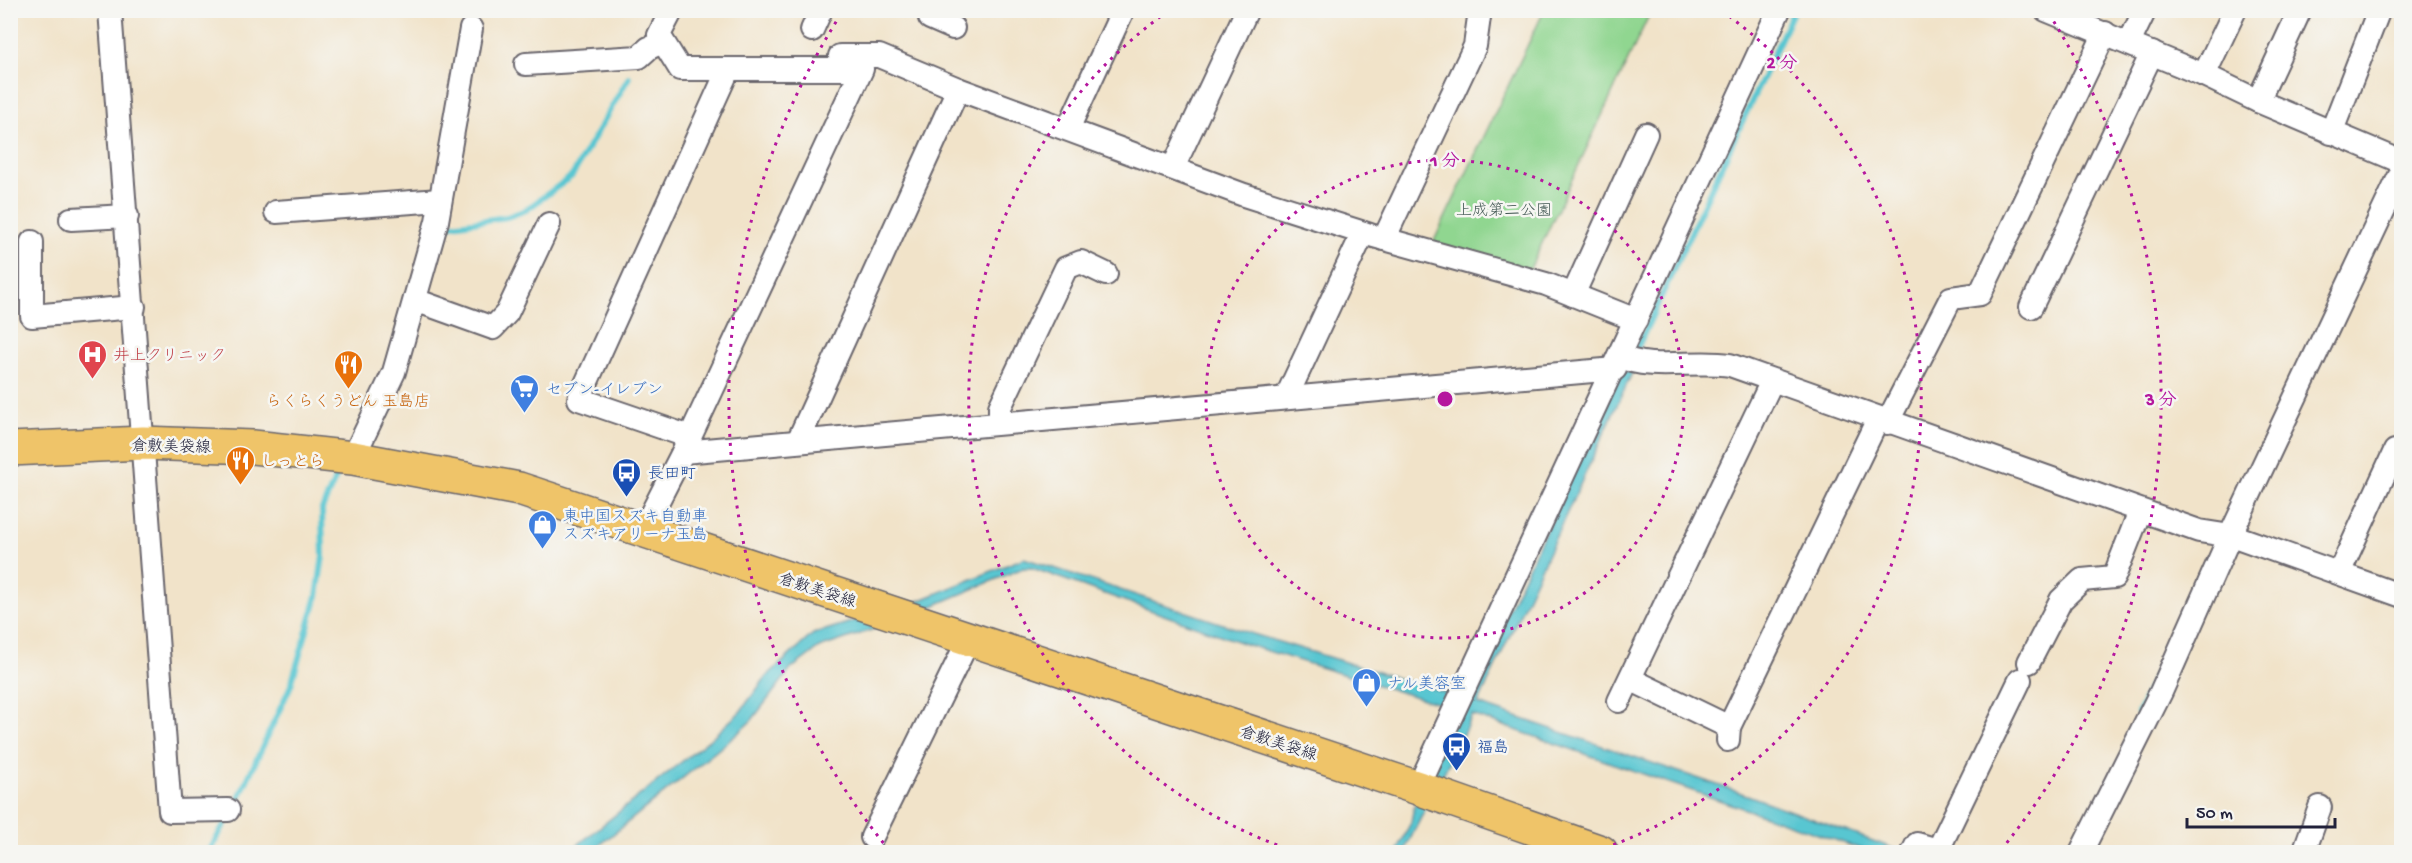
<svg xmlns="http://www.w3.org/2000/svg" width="2412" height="863" font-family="'Gochi Hand','Klee One',sans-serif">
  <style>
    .green { fill: #90d690; stroke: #597c66; stroke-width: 1.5 }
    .water { fill: #59c6d1; stroke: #3e7486; stroke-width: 1.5 }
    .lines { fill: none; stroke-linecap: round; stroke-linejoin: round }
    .stream { stroke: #59c6d1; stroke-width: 6 }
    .street-casing { stroke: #6a666d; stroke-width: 26 }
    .primary-casing { stroke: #6a666d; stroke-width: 36 }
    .street { stroke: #fff; stroke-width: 22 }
    .primary { stroke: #efc469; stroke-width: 33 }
    .ring { fill: none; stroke: #b5179e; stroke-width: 3; stroke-dasharray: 3 6 }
    .labels { text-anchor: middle; stroke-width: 5; stroke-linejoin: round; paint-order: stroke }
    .park-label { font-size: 16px; fill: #435854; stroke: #f6f6f2 }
    .health-label { font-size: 16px; fill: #be3a42; stroke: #f6f6f2; text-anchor: start }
    .shop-label { font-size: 16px; fill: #366cbe; stroke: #f6f6f2; text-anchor: start }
    .food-label { font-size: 16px; fill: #c56008; stroke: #f6f6f2 }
    .street-label { font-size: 16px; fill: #22223b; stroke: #f6f6f2 }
    .transit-label { font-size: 16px; fill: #164399; stroke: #f6f6f2; text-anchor: start }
    .centre { fill: #b5179e; stroke: #f6f6f2; stroke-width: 3 }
    .ring-label { font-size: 18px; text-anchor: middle; font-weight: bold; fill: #b5179e; stroke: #f6f6f2; stroke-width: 5; stroke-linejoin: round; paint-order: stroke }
  </style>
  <rect width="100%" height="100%" fill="#f6f6f2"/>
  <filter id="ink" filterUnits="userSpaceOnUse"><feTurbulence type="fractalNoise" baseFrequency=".0167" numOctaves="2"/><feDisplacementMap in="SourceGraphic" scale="12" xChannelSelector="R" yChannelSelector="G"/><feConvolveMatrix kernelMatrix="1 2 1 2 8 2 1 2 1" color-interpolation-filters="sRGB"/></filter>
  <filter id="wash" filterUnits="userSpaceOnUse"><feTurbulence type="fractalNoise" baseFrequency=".008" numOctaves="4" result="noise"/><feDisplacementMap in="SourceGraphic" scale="24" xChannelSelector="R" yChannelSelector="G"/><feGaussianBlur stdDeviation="1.35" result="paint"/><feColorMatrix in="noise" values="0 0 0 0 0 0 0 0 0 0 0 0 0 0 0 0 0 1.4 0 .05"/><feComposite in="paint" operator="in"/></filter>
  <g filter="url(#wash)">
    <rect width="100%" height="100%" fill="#f1e3c9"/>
    <!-- green -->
    <path class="green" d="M1544 11H1651L1528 273 1433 243Z"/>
    <!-- water -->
    <path class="water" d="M1621 371H1633L1478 704 1750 796 1903 852H1870L1472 715C1451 761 1426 806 1404 852H1397L1411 822 1414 806 1432 774 1449 707 1248 645 1032 568H1023L892 623 819 648 791 669 752 720 736 735 591 852H569L710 739 740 712 766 677 813 634 918 601 1024 558 1253 634 1466 699Z"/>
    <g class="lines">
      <!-- stream -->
      <g class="stream">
        <path d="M444 229 445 226 507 217 526 210 572 176 629 77"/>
        <path d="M1634 355 1794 10"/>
        <path d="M2138 713 2167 651"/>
        <path d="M209 852 237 802 291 685 317 596 323 556 322 509 336 477"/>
      </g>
    </g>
  </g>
  <g filter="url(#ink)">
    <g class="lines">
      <defs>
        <g id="street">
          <path d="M110 10 170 811 228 810"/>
          <path d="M933 10 930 18 953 28"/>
          <path d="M2046 10 2204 75 2258 101 2402 162"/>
          <path d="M812 30 821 10"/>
          <path d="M2129 43 2145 10"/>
          <path d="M840 56H879L958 89"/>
          <path d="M526 64 639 57 649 48 663 42"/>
          <path d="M2204 75 2235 10"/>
          <path d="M2258 101 2300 10"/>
          <path d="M1068 129 1123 10"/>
          <path d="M2331 133 2379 10"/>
          <path d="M1173 168 1247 10"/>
          <path d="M276 212 440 200"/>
          <path d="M71 219 127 216"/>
          <path d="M1384 239 1475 46 1480 10"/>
          <path d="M32 242V316L134 307"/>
          <path d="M1573 295 1646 134"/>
          <path d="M415 300 493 328 507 313 549 224"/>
          <path d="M2031 307 2152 53"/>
          <path d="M1619 356C1652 372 1694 359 1730 365L2199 531 2237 537 2402 596"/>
          <path d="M1286 398 1363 233"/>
          <path d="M1000 423V407L1066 268 1081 262 1106 274"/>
          <path d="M1887 423 1951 298 1980 294 2105 33"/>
          <path d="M690 437 579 399 728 70"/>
          <path d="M798 441 958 89 1244 195 1370 235 1546 284 1636 320"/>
          <path d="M683 452 1615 369"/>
          <path d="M353 458 394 372 437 221 471 29"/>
          <path d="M643 530 683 452 862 69H680L659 35 672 10"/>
          <path d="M2339 573 2395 451"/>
          <path d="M2029 662 2061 600 2082 580 2114 577 2140 511"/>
          <path d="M1630 679 1729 727 1728 740"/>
          <path d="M1619 701 1772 381"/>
          <path d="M1729 727 1878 419"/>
          <path d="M1418 788 1779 10"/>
          <path d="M872 837 968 641"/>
          <path d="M1913 852 1917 844 1938 850 2020 680"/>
          <path d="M2081 852 2161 692 2230 536 2402 171"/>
          <path d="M2304 852 2320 807"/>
        </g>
        <path id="primary" d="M10 449 143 443 253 447 353 458 519 489 1418 788 1601 852"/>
      </defs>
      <!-- street casing -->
      <use href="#street" class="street-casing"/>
      <!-- primary casing -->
      <use href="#primary" class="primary-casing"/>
      <!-- street -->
      <use href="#street" class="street"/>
      <!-- primary -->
      <use href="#primary" class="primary"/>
    </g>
  </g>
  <!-- distance rings -->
  <g class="ring">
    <circle cx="1445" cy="399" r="239"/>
    <path d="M1294 851A477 477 0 0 1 1168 11M1722 11A477 477 0 0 1 1596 851"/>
    <path d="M889 850A716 716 0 0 1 841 14M2049 14A716 716 0 0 1 2001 850"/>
  </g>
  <!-- icons -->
  <defs>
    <symbol id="hospital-pin" viewBox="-11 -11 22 30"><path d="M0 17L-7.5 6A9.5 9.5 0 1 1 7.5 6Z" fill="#e0444e" stroke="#f6f6f2"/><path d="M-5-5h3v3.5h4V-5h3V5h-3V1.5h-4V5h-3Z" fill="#fff"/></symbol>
    <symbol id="restaurant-pin" viewBox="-11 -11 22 30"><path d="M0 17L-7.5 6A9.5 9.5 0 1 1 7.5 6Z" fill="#e8710a" stroke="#f6f6f2"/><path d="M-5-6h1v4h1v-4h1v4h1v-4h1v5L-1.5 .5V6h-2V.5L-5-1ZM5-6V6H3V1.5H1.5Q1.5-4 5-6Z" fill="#fff"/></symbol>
    <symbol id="supermarket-pin" viewBox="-11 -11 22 30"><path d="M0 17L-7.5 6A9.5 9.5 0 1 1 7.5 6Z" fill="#3f7fe0" stroke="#f6f6f2"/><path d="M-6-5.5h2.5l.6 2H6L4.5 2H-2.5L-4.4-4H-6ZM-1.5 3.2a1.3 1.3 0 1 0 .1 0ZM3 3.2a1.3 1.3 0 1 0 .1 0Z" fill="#fff"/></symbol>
    <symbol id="bus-pin" viewBox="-11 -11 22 30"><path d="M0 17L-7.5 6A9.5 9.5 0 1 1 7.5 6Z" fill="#1a4fb4" stroke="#f6f6f2"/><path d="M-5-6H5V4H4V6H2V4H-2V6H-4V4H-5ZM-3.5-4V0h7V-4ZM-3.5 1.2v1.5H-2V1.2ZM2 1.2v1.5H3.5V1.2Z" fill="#fff"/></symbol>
    <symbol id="shop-pin" viewBox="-11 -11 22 30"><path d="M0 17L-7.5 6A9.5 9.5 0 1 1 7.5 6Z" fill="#3f7fe0" stroke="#f6f6f2"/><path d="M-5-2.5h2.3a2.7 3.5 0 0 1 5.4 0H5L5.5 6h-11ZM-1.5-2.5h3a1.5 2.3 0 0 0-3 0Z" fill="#fff"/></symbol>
  </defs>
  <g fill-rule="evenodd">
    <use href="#hospital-pin" x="76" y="338" width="33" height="45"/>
    <use href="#restaurant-pin" x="332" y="348" width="33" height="45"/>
    <use href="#supermarket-pin" x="508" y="372" width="33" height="45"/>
    <use href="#restaurant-pin" x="224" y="444" width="33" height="45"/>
    <use href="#bus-pin" x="610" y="456" width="33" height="45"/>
    <use href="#shop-pin" x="526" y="508" width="33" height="45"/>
    <use href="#shop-pin" x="1350" y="666" width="33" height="45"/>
    <use href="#bus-pin" x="1440" y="730" width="33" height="45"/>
  </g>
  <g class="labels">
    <!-- park labels -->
    <g class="park-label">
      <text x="1504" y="215">上成第二公園</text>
    </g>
    <!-- health labels -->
    <g class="health-label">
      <text x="114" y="360">井上クリニック</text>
    </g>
    <!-- shop labels -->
    <g class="shop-label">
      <text x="546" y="394">セブン-イレブン</text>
      <text x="563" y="521">東中国スズキ自動車<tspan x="563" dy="18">スズキアリーナ玉島</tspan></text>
      <text x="1387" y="688">ナル美容室</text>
    </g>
    <!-- food labels -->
    <g class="food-label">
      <text x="348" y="406">らくらくうどん 玉島店</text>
      <text x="261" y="466" text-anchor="start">しっとら</text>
    </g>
    <!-- street labels -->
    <g class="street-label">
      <text transform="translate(171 445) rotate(1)" y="6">倉敷美袋線</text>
      <text transform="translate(818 589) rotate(18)" y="6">倉敷美袋線</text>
      <text transform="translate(1279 742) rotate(18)" y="6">倉敷美袋線</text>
    </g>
    <!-- transit labels -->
    <g class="transit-label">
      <text x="648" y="478">長田町</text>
      <text x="1477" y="752">福島</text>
    </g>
  </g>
  <circle cx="1445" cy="399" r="9" class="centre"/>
  <g class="ring-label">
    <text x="1782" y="68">2 分</text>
    <text x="1445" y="166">1 分</text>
    <text x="2161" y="405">3 分</text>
  </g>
  <!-- margin -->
  <rect width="2412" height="863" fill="none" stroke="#f6f6f2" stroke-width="36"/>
  <!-- scale -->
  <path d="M2187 818v9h148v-9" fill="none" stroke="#22223b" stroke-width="3"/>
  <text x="2196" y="818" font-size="18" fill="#22223b" stroke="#f6f6f2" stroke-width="4.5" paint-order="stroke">50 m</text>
</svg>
